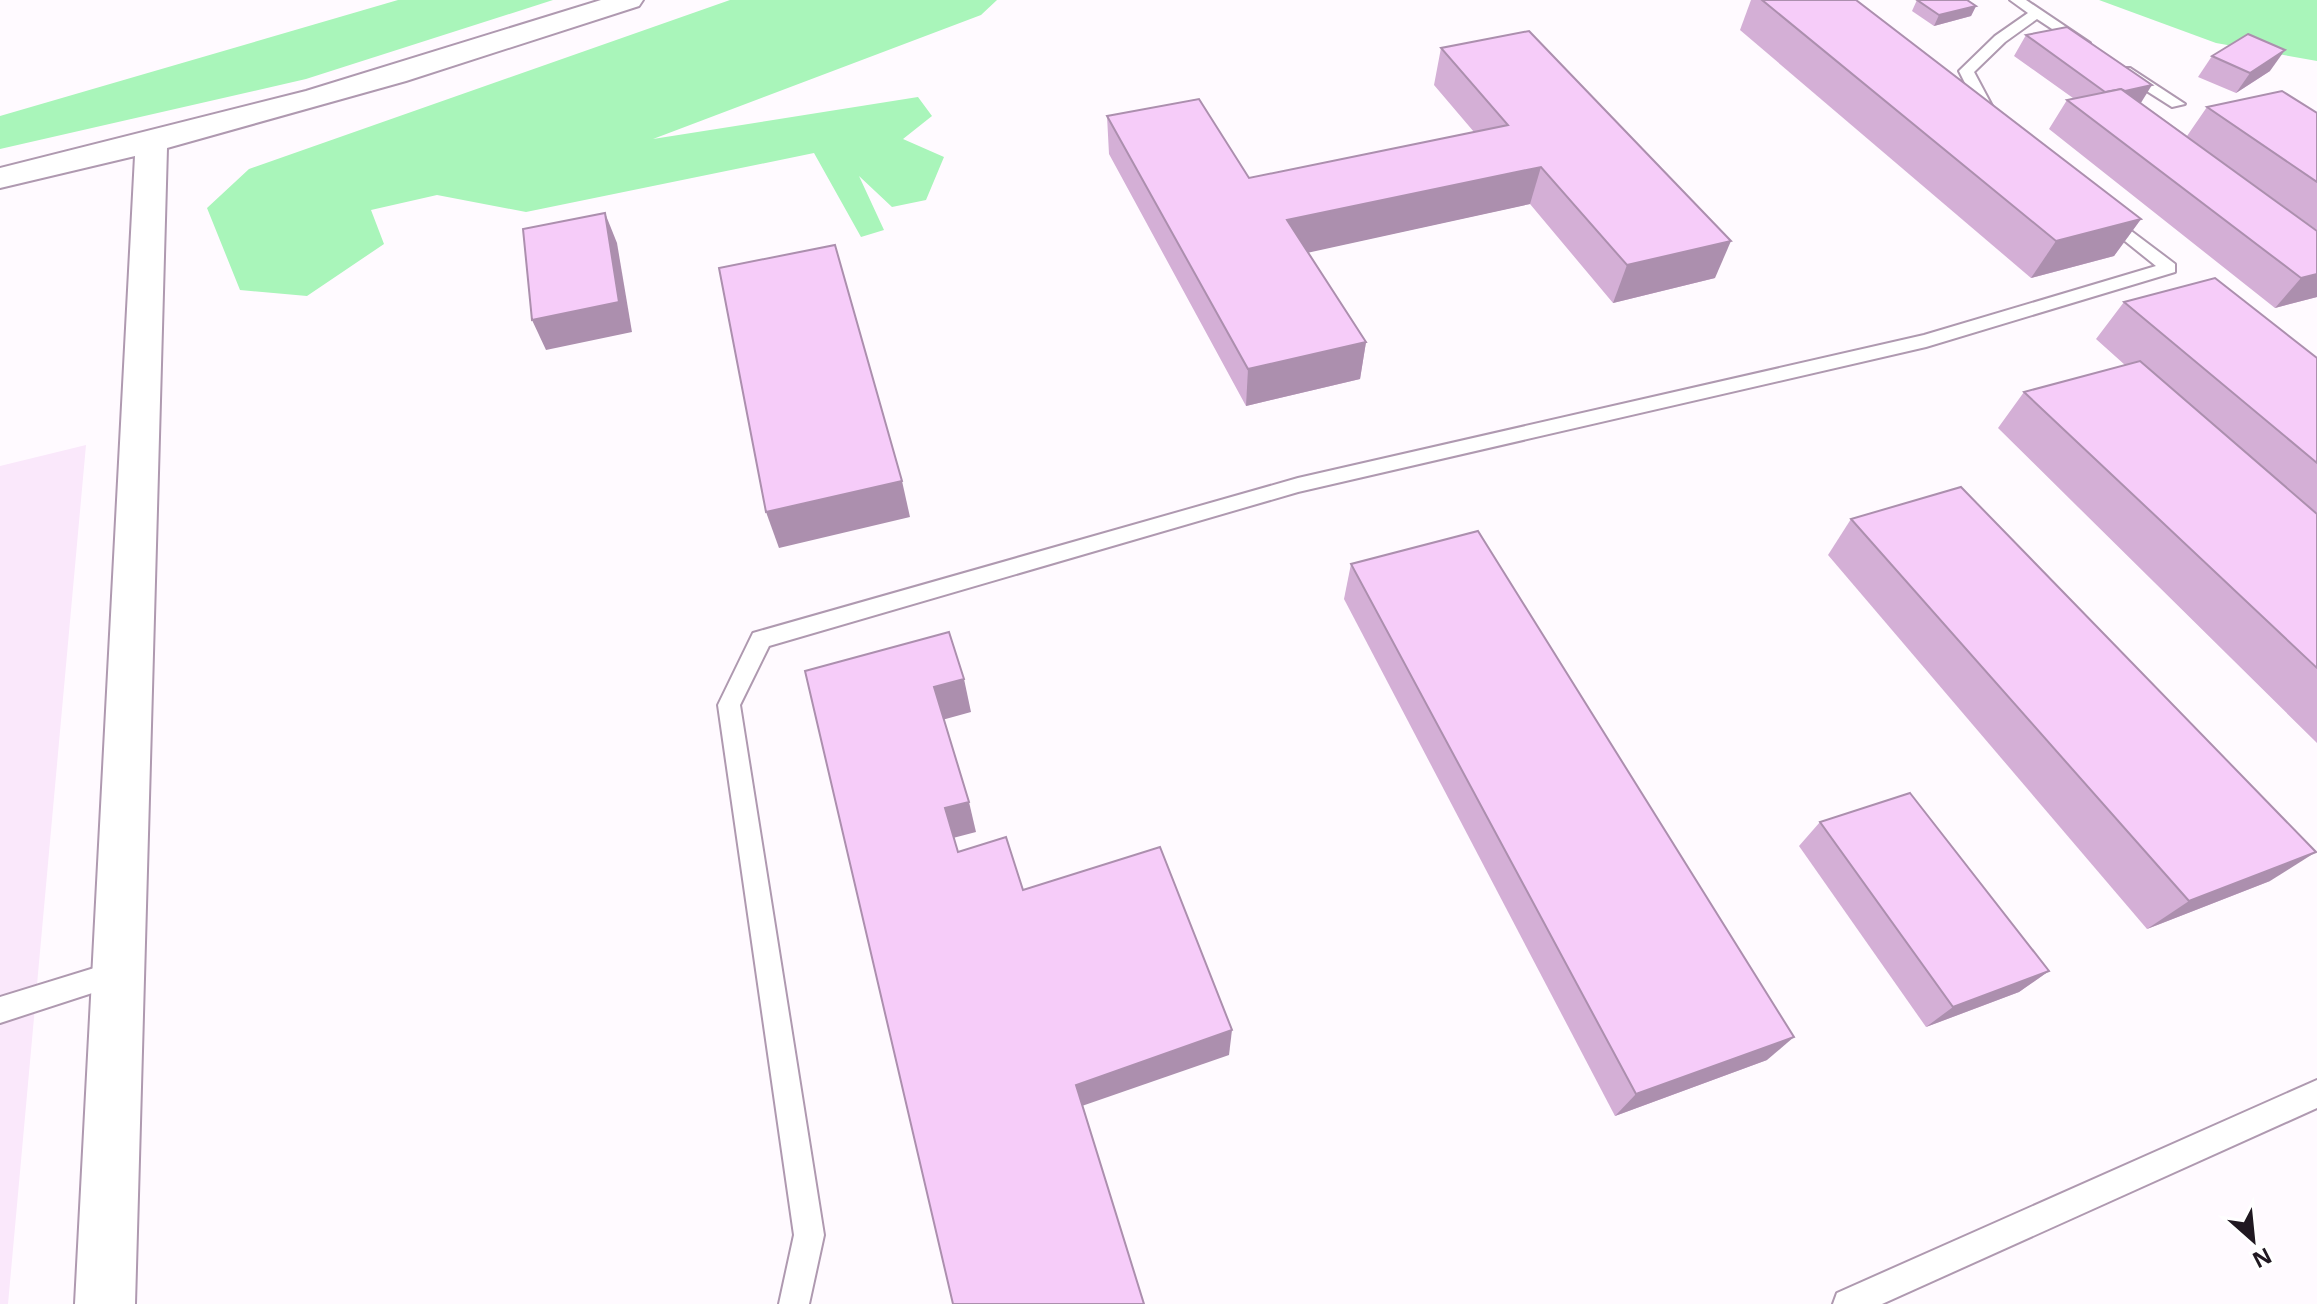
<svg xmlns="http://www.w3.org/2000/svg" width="2317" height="1304" font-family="'Noto Sans',sans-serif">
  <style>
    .built { fill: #fae8fb }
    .green { fill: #a9f5ba }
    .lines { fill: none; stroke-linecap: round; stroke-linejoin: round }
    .lane-casing { stroke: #af99b0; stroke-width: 4 }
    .street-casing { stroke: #af99b0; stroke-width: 4 }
    .lane { fill: #fff; fill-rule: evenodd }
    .street { fill: #fff; fill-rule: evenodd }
    .wall { fill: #d4afd6 }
    .shaded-wall { fill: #ac8fae }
    .building { fill: #f6ccf9; stroke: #ac8fae; stroke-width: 2 }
  </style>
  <rect width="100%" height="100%" fill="#fffaff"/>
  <!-- built -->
  <path class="built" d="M86 445 8 1304H0V466Z"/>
  <!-- green -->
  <g class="green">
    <path d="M398 0H553L306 79 0 149V116Z"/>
    <path d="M730 0H997L981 15 653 139 918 97 932 116 903 139 944 157 926 200 892 207 859 176 884 230 861 237 814 153 526 212 437 195 371 210 384 244 307 296 240 290 207 208 249 169Z"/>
    <path d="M2099 0H2317V61L2216 43Z"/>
  </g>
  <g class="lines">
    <defs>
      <g id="lane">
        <path d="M2010 0H2026L2090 43 2078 46 2037 19 2005 42 1974 72 1999 119 1991 124 1983 119 1959 71 1995 36 2028 13Z"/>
        <path d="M2120 68H2130L2185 104 2172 107 2120 74Z"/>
        <path d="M2106 212 2175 264V272L1926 347 1298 492 769 646 740 705 824 1235 809 1304H779L794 1235 718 705 753 633 1298 478 1924 335 2156 266 2100 221V213Z"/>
        <path d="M117 961 126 964 130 973 126 982 0 1023V997Z"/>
        <path d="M2317 1080V1108L1882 1304H1833L1837 1293Z"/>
      </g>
      <path id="street" d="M601 0H643L639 6 406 81 167 148 135 1304H75L135 156 0 188V168L306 91Z"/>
    </defs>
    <!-- lane casing -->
    <use href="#lane" class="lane-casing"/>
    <!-- street casing -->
    <use href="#street" class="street-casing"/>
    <!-- lane -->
    <use href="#lane" class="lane"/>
    <!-- street -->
    <use href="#street" class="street"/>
  </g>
  <!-- wall -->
  <g class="wall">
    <path d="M1751 0H1856L2141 219 2114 256 2031 278 1740 30Z"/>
    <path d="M1917 0 1976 6 1971 16 1934 26 1912 11Z"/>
    <path d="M2026 35 2141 103 2187 136 2207 107 2317 113V230L2235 171 2317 297 2275 308 2049 129 2067 100 2073 98 2014 56Z"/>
    <path d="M1441 48 1715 278 1613 303 1530 204 1308 252 1366 342 1360 379 1246 406 1109 154 1107 116 1249 178 1474 132 1434 85Z"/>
    <path d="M2212 56 2270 71 2236 93 2198 77Z"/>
    <path d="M2124 302 2317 358V743L1998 428 2024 392 2125 365 2096 339Z"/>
    <path d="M1851 519 2270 881 2147 929 1828 555Z"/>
    <path d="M1351 564 1767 1060 1615 1116 1344 599Z"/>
    <path d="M1820 822 2049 971 2019 992 1926 1027 1799 846Z"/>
  </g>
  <!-- shaded-wall -->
  <g class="shaded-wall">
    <path d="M1976 6 1971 16 1934 26 1939 15Z"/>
    <path d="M2285 50 2270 71 2236 93 2250 73Z"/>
    <path d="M2152 85 2139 106 2109 95Z"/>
    <path d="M1541 167 1530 204 1284 258 1287 220Z"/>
    <path d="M605 213 617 243 632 332 546 350 532 320Z"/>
    <path d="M2141 219 2114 256 2031 278 2056 241Z"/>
    <path d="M1731 241 1715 278 1613 303 1627 265Z"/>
    <path d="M2317 274V297L2275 308 2301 278Z"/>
    <path d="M1366 342 1360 379 1246 406 1248 369Z"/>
    <path d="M902 481 910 517 779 548 766 512Z"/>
    <path d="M964 679 971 712 942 720 934 687Z"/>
    <path d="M969 802 976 832 953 838 945 808Z"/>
    <path d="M2316 852 2270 881 2147 929 2189 901Z"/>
    <path d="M2049 971 2019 992 1926 1027 1953 1007Z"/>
    <path d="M1232 1030 1229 1055 1079 1107 1076 1085Z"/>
    <path d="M1794 1037 1767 1060 1615 1116 1636 1094Z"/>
  </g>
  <!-- building -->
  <g class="building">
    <path d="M1762 0H1856L2141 219 2056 241Z"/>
    <path d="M1917 0H1967L1976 6 1939 15Z"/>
    <path d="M2067 27 2152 85 2125 91 2121 89 2105 92 2026 35Z"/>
    <path d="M1529 31 1731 241 1627 265 1541 167 1287 220 1366 342 1248 369 1107 116 1199 99 1249 178 1508 125 1441 48Z"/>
    <path d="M2248 34 2285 50 2250 73 2212 56Z"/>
    <path d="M2121 89 2317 231V274L2301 278 2067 100Z"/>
    <path d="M2282 91 2317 113V182L2207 107Z"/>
    <path d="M605 213 619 302 532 320 523 229Z"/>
    <path d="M835 245 902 481 766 512 719 268Z"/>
    <path d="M2215 278 2317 358V463L2124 302Z"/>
    <path d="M2140 361 2317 514V668L2024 392Z"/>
    <path d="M1961 487 2316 852 2189 901 1851 519Z"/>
    <path d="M1478 531 1794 1037 1636 1094 1351 564Z"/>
    <path d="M949 632 964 679 934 687 969 802 945 808 958 852 1006 837 1023 890 1160 847 1232 1030 1076 1085 1144 1304H953L805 671Z"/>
    <path d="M1910 793 2049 971 1953 1007 1820 822Z"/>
  </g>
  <!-- north arrow -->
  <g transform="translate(2253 1240) rotate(153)" stroke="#ffffff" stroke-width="6" paint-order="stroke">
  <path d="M0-6L14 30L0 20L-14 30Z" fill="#201821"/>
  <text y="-12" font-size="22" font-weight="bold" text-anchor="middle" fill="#201821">N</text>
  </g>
</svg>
